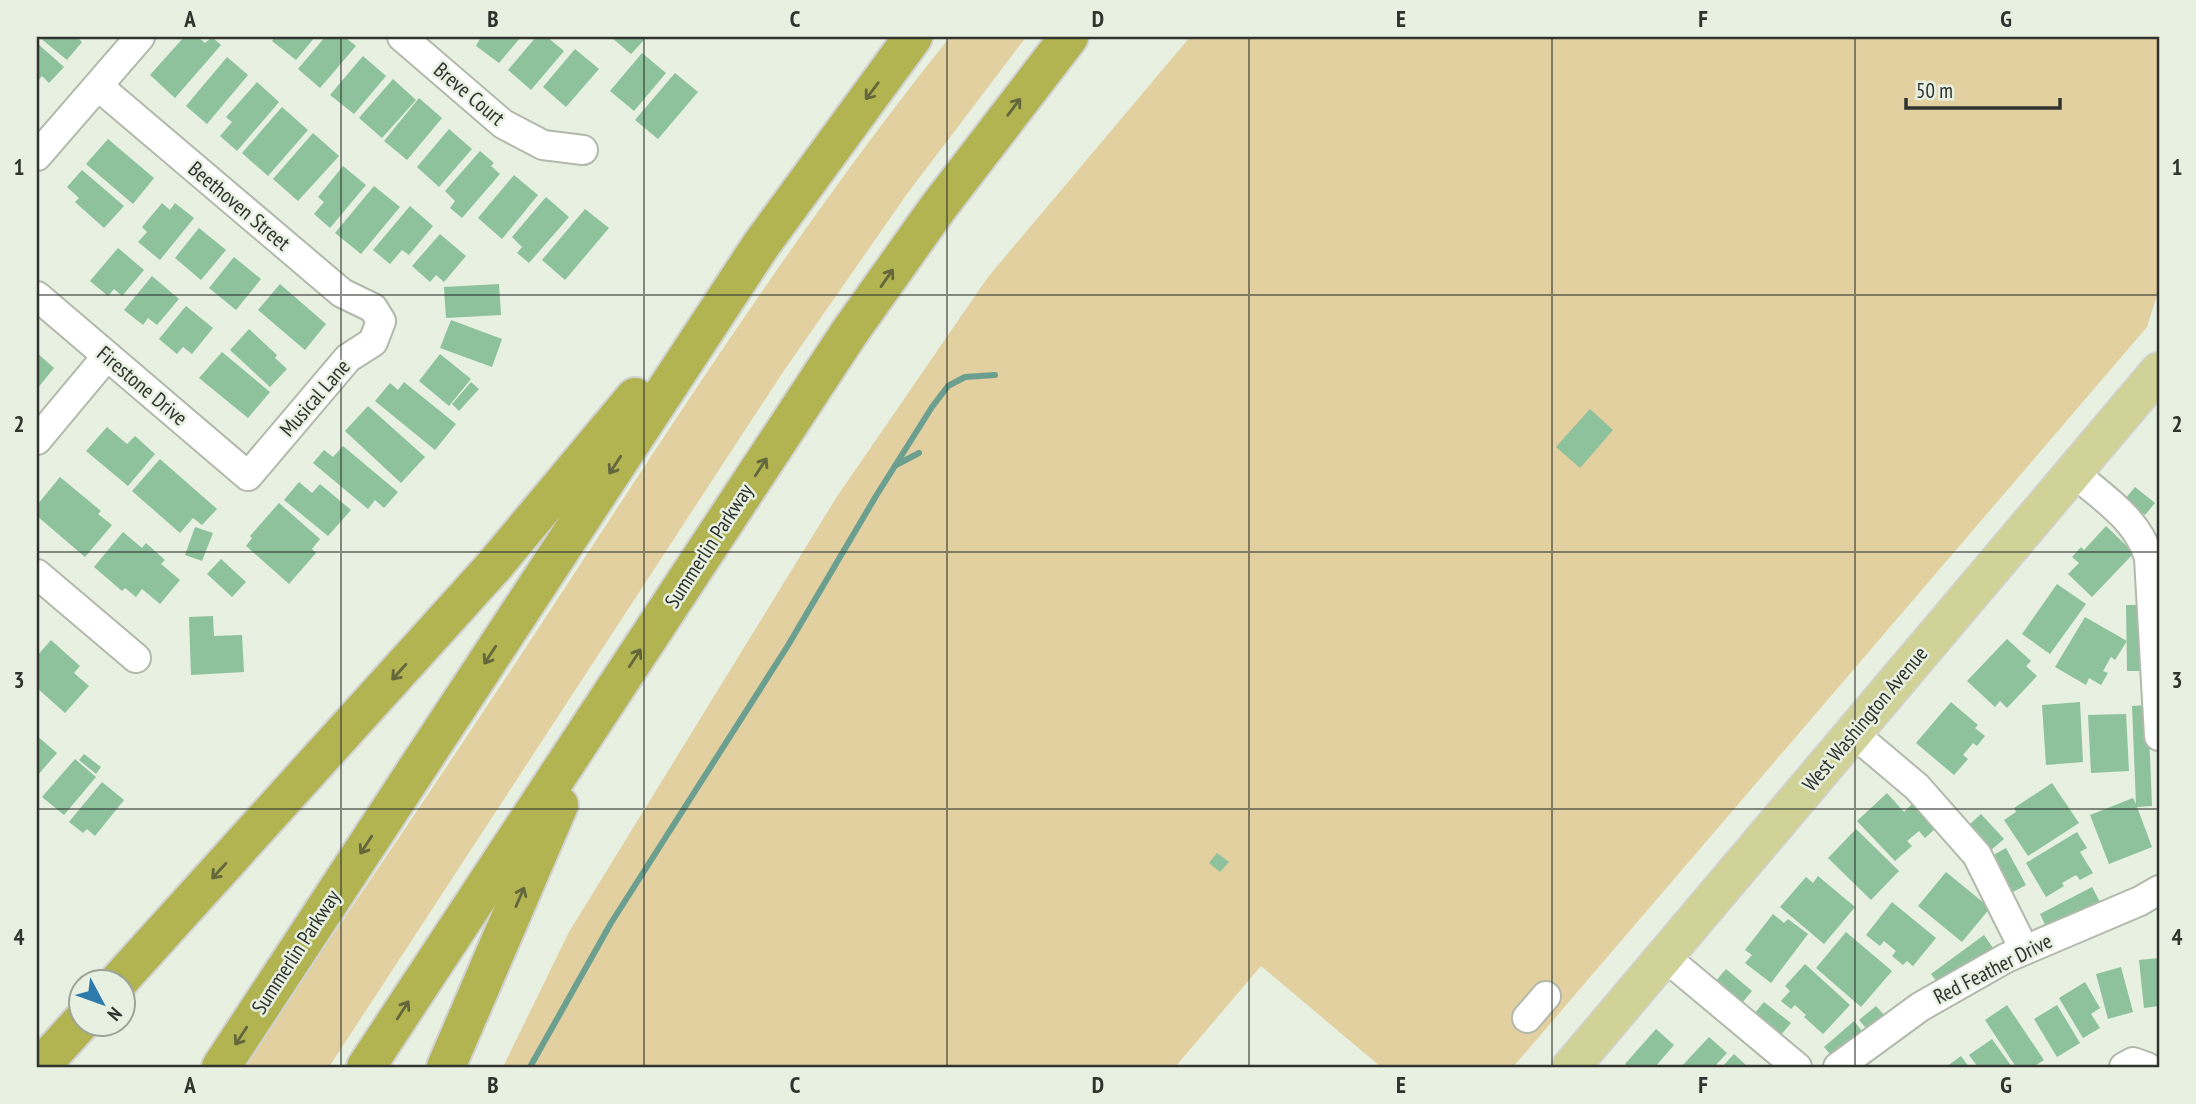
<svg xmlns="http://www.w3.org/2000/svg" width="2196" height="1104" font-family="'PT Sans Narrow',sans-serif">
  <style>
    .green { fill: #e3d0a0 }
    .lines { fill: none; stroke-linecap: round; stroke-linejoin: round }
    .stream { stroke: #6b9f90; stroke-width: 6 }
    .building { fill: #8dc29d }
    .minor-casing { stroke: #b1b9ab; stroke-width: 32 }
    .major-casing { stroke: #d1d2d1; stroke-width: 40 }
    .highway-casing { stroke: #d1d2d1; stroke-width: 42 }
    .minor { stroke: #fff; stroke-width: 28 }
    .major { stroke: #d1d297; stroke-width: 37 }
    .highway { stroke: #b2b452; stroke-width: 38 }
    .oneway { stroke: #64673c }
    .grid { fill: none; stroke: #30332e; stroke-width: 2; stroke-opacity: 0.55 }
    .labels { text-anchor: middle; stroke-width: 5; stroke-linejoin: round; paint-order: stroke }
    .street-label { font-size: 21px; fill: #30332e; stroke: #e7f0e1 }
    .neatline { fill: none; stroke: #30332e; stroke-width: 2.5 }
    .grid-label { font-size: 23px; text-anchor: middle; font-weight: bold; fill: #30332e }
  </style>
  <rect width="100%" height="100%" fill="#e7f0e1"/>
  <!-- green -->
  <g class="green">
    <path d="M950 37H1026L907 194 783 372 329 1067H243C348 913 453 759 555 603 681 411 806 216 950 37Z"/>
    <path d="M1190 37H2159V289L2147 327 1513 1067H1381L1261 966 1175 1067H503L569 932 836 498 988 277Z"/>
  </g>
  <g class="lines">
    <!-- stream -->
    <g class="stream">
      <path d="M896 465 919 453"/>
      <path d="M530 1067 611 923 787 647 876 496 932 407 948 386 965 377 995 375"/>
    </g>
  </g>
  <!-- building -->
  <g class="building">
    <path d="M39 37H77L82 42 67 60Z"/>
    <path d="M184 37H198L205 43 212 37 221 45 175 98 150 75Z"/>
    <path d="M275 37H315L296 60 272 41Z"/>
    <path d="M325 37H345L356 46 320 88 298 69Z"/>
    <path d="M481 37H521L499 63 476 46Z"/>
    <path d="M536 37H547L564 51 531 90 508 70Z"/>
    <path d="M611 37H647L631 54Z"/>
    <path d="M37 43 64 67 49 83 42 76 37 82Z"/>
    <path d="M575 49 599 69 566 107 543 87Z"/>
    <path d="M642 53 666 73 634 111 610 91Z"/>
    <path d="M363 56 386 76 354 114 330 95Z"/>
    <path d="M227 57 248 75 207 124 186 106Z"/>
    <path d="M675 73 698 92 658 139 635 120Z"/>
    <path d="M393 79 416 100 382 138 359 118Z"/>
    <path d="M257 82 279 102 237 151 220 136 232 122 226 117Z"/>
    <path d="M419 98 442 118 407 160 384 141Z"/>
    <path d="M282 107 308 130 268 176 242 153Z"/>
    <path d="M449 129 472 149 439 187 417 167Z"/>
    <path d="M313 133 339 156 298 201 273 179Z"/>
    <path d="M108 139 154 178 133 204 86 164Z"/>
    <path d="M480 151 494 163 491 166 500 174 462 218 450 208 455 201 445 191Z"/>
    <path d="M343 166 366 185 330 228 314 214 324 202 318 197Z"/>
    <path d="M82 170 124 206 104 228 75 202 79 198 67 187Z"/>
    <path d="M514 175 538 195 502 239 478 218Z"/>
    <path d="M374 186 400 207 361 254 335 233Z"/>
    <path d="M546 197 569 217 529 263 517 253 522 247 512 237Z"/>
    <path d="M162 203 170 210 175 203 194 218 160 260 138 242 147 232 142 227Z"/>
    <path d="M410 206 433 226 409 255 402 250 390 264 373 250Z"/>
    <path d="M585 209 609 228 565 280 542 260Z"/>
    <path d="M199 228 226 250 201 280 175 258Z"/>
    <path d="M440 234 466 256 444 282 436 275 430 282 412 266Z"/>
    <path d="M118 248 144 270 122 296 114 289 108 296 90 281Z"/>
    <path d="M234 257 261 279 236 310 209 288Z"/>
    <path d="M152 276 179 299 157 325 148 318 143 325 124 310Z"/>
    <path d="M280 284 326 324 305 350 258 310Z"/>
    <path d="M499 284 501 315 446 318 444 287Z"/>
    <path d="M186 306 213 328 192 354 183 347 177 354 159 339Z"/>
    <path d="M451 320 502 339 492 367 440 348Z"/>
    <path d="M249 329 277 355 275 358 287 369 270 387 230 350Z"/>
    <path d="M222 352 270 392 248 418 199 378Z"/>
    <path d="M37 353 54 368 37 389Z"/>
    <path d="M440 354 471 379 449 406 419 381Z"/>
    <path d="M404 382 456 424 435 450 375 401 390 383 398 390Z"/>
    <path d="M471 382 479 389 459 411 452 404Z"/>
    <path d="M368 406 425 457 401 483 345 431Z"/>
    <path d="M1590 409 1613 430 1580 468 1556 447Z"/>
    <path d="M107 427 127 444 135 436 155 454 128 486 86 451Z"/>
    <path d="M343 446 398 492 384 508 375 500 368 509 313 463 324 450 333 457Z"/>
    <path d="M160 459 217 509 202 525 193 518 180 533 132 491Z"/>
    <path d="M60 477 101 511 98 514 112 525 85 557 37 516V505Z"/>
    <path d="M299 482 312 493 320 484 351 510 328 536 284 500Z"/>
    <path d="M2135 487 2155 503 2145 515 2125 499Z"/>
    <path d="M279 503 320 539 312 549 316 553 289 584 246 546 252 538 250 536Z"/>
    <path d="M2106 526 2134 553 2092 597 2068 574 2079 563 2072 557 2081 547 2084 550Z"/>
    <path d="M195 527 213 533 202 561 185 555Z"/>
    <path d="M123 532 142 548 146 543 165 560 161 564 180 580 160 604 142 589 136 597 125 588 122 591 94 567Z"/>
    <path d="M221 559 246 582 232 597 207 574Z"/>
    <path d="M2057 584 2086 604 2050 654 2022 634Z"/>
    <path d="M2126 605H2142L2143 671H2127Z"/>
    <path d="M213 616 214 636 242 635 244 672 191 675 189 617Z"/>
    <path d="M2085 617 2127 641 2115 660 2111 657 2103 671 2108 673 2101 685 2089 678 2086 685 2055 667Z"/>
    <path d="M2007 639 2031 661 2026 666 2037 676 2007 708 2000 701 1995 707 1967 681Z"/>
    <path d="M51 640 80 666 74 673 89 686 65 713 37 688V656Z"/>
    <path d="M1951 702 1978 725 1975 728 1985 736 1977 746 1973 743 1963 755 1968 759 1954 775 1916 743Z"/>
    <path d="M2080 702 2083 762 2046 765 2042 705Z"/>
    <path d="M2148 705 2152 806 2137 807 2152 847 2109 864 2090 815 2133 798 2136 804 2132 706Z"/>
    <path d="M2126 714 2129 771 2091 773 2088 715Z"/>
    <path d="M37 736 57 753 37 776Z"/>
    <path d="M84 754 101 767 96 774 79 760Z"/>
    <path d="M75 759 96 777 64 815 42 797Z"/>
    <path d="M102 782 124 800 95 836 87 829 83 833 69 822Z"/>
    <path d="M2052 783 2079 823 2028 856 2004 820 2016 812 2014 808Z"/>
    <path d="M1887 793 1904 812 1915 801 1938 826 1925 838 1919 831 1907 841 1912 846 1895 861 1857 821Z"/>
    <path d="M1981 814 2004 839 1991 850 1969 825Z"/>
    <path d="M1856 829 1899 871 1871 900 1828 858Z"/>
    <path d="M2077 832 2087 848 2080 852 2093 873 2080 880 2076 875 2062 883 2064 886 2046 897 2026 863Z"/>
    <path d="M2006 848 2026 885 2011 893 1992 856Z"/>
    <path d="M1217 853 1229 862 1220 872 1209 863Z"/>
    <path d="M1946 872 1990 908 1962 942 1918 906Z"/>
    <path d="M1818 876 1855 907 1824 944 1780 907 1806 877 1813 883Z"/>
    <path d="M2092 887 2100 902 2047 929 2040 914Z"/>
    <path d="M1892 902 1936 938 1913 966 1907 961 1903 965 1892 956 1896 951 1884 941 1880 946 1866 935Z"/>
    <path d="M1773 914 1784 923 1788 919 1808 934 1771 983 1745 963 1752 955 1745 950Z"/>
    <path d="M1846 932 1892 971 1861 1007 1816 968Z"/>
    <path d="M1984 935 1993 948 1940 986 1931 974Z"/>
    <path d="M2159 958V1006L2144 1008 2139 960Z"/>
    <path d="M1805 964 1850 1005 1823 1034 1804 1017 1806 1015 1795 1005 1791 1009 1781 1001 1790 991 1785 986Z"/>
    <path d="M2121 967 2133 1012 2108 1019 2096 974Z"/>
    <path d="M1726 969 1752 991 1741 1004 1715 982Z"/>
    <path d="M2085 982 2100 1008 2091 1014 2100 1028 2083 1038 2059 998Z"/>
    <path d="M1764 1002 1791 1023 1780 1036 1754 1014Z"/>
    <path d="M2007 1005 2044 1060 2033 1067H2016L1985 1020Z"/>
    <path d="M2057 1005 2080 1043 2057 1057 2034 1019Z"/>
    <path d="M1876 1006 1885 1016 1835 1060 1824 1047 1854 1021 1862 1031 1866 1028 1859 1020Z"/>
    <path d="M1656 1029 1674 1045 1655 1067H1629L1625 1064Z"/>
    <path d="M1709 1037 1727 1053 1714 1067H1681Z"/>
    <path d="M1992 1039 2012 1067H1978L1969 1055Z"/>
    <path d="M1734 1054 1748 1067H1722Z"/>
    <path d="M1961 1056 1969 1067H1946Z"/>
  </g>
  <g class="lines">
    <defs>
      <g id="minor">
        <path d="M402 37 503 124 543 145 583 150"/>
        <path d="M37 156 140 37"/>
        <path d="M37 296 248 476 348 358 373 342 381 321 373 308 342 293 98 86"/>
        <path d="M37 440 107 356"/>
        <path d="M2073 472C2103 498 2138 519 2149 558L2159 736"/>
        <path d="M37 574 136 658"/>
        <path d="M1853 733 1917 787 1977 855 2024 949"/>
        <path d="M1664 956 1797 1067"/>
        <path d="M1527 1018 1546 996"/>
        <path d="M1838 1067 1920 1007 2006 958 2140 901 2159 890"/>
        <path d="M2124 1067 2133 1062 2147 1067"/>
      </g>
      <path id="major" d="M1571 1067 2159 371"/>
      <g id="highway">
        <path d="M118 982 494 566 635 397"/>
        <path d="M40 1067 80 1023"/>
        <path d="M221 1067 761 245 913 37"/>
        <path d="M366 1067 849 333 937 209 1069 37"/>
        <path d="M446 1067 559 805"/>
      </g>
    </defs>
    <!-- minor casing -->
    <use href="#minor" class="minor-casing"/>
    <!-- major casing -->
    <use href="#major" class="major-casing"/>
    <!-- highway casing -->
    <use href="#highway" class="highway-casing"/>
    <!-- minor -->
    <use href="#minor" class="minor"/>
    <!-- major -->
    <use href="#major" class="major"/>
    <!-- highway -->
    <use href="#highway" class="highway"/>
  </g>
  <!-- one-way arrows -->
  <defs><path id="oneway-shaft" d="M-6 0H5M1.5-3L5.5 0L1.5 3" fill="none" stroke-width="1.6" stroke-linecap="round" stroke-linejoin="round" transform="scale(1.75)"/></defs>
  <g class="oneway">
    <use href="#oneway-shaft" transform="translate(872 91) rotate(127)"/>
    <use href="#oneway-shaft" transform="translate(1014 107) rotate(-53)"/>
    <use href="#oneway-shaft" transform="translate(887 278) rotate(-55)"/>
    <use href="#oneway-shaft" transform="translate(615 465) rotate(123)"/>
    <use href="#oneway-shaft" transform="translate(761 467) rotate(-57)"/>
    <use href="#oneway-shaft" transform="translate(490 655) rotate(123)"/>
    <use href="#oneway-shaft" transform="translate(635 658) rotate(-57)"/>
    <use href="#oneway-shaft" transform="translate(399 672) rotate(132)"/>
    <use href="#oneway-shaft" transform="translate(366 845) rotate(123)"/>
    <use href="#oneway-shaft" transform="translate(219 871) rotate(132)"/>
    <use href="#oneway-shaft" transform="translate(520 897) rotate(-67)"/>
    <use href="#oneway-shaft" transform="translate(403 1010) rotate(-57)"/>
    <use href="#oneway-shaft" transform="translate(241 1036) rotate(123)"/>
  </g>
  <!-- grid -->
  <path class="grid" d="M341 37V1067M644 37V1067M947 37V1067M1249 37V1067M1552 37V1067M1855 37V1067M37 295H2159M37 552H2159M37 809H2159"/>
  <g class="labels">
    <!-- street labels -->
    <g class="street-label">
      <text transform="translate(469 94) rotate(40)" y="7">Breve Court</text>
      <text transform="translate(239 206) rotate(40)" y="7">Beethoven Street</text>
      <text transform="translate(142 386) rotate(40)" y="7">Firestone Drive</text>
      <text transform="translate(315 398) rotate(-49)" y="7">Musical Lane</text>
      <text transform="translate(709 546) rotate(-57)" y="7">Summerlin Parkway</text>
      <text transform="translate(1865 719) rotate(-50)" y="7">West Washington Avenue</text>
      <text transform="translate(296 952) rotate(-57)" y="7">Summerlin Parkway</text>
      <text transform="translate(1993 969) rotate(-27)" y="7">Red Feather Drive</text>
    </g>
  </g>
  <!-- border -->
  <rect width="2196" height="1104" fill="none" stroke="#e7f0e1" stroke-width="77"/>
  <!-- north arrow -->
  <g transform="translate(102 1003) rotate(131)"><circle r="33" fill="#e7f0e1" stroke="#9ea499" stroke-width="2"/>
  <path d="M0-5L12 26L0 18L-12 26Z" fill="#2d7bad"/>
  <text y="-10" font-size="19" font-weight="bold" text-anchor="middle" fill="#30332e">N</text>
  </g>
  <!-- scale -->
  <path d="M1906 98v10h154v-10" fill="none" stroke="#30332e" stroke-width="3.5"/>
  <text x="1916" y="98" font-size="21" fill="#30332e" stroke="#e7f0e1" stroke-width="5" paint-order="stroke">50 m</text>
  <rect x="38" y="38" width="2120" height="1028" class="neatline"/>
  <g class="grid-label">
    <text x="190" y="27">A</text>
    <text x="493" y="27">B</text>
    <text x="795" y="27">C</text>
    <text x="1098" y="27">D</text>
    <text x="1401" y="27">E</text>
    <text x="1703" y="27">F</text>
    <text x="2006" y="27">G</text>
    <text x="19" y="175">1</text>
    <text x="2177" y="175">1</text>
    <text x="19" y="432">2</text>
    <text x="2177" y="432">2</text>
    <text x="19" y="688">3</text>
    <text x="2177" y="688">3</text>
    <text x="19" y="945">4</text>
    <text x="2177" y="945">4</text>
    <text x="190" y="1093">A</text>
    <text x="493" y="1093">B</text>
    <text x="795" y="1093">C</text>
    <text x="1098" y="1093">D</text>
    <text x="1401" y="1093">E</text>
    <text x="1703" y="1093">F</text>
    <text x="2006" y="1093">G</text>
  </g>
</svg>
